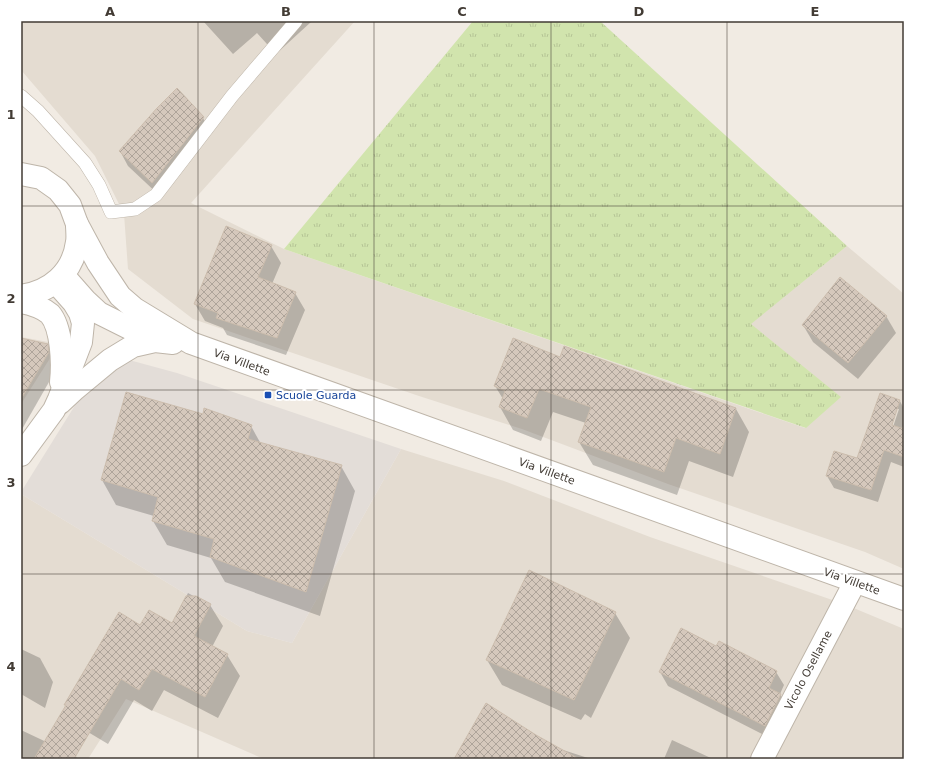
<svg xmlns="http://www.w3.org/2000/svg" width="925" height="780" font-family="'DejaVu Sans',sans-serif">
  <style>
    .residential { fill: #e4dcd1 }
    .industrial { fill: #e3ddd8 }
    .grass { fill: url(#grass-tufts) }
    .shadow { fill: #0003; fill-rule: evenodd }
    .building { fill: url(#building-cross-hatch); stroke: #ccbdad }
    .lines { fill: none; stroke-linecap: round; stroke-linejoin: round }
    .service-casing { stroke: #beb5a9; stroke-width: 14 }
    .minor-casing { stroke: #beb5a9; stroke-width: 24 }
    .tertiary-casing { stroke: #beb5a9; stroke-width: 24 }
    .service { stroke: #fff; stroke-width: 13 }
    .minor { stroke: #fff; stroke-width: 22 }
    .tertiary { stroke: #fff; stroke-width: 22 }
    .grid { fill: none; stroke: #423b34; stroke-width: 1; stroke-opacity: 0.55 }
    .transit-dot { fill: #1a4fb4; stroke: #fff; stroke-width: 1.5 }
    .labels { text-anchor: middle; stroke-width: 4; stroke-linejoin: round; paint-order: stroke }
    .street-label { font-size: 11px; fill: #423b34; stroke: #fff }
    .transit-label { font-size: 11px; fill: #164399; stroke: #fff; text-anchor: start }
    .neatline { fill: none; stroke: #423b34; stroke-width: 1.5 }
    .grid-label { font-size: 13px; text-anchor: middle; font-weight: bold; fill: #423b34 }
  </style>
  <defs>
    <pattern id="grass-tufts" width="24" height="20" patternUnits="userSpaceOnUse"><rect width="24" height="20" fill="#d1e4ad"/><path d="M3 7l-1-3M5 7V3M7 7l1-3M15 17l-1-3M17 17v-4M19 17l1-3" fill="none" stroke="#b5c495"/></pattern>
    <pattern id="building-cross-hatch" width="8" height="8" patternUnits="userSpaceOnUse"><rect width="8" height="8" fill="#d5c8bc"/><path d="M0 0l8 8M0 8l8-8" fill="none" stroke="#aea49a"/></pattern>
  </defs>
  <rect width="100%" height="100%" fill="#f1ebe3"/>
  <!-- residential -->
  <g class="residential">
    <path d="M21 21H355L191 203 284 249 805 428 840 397 750 324 847 246 904 294V569L865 552 668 484 522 429 419 396 193 319 128 269 124 214 95 156 21 70Z"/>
    <path d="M21 337 59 344 21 404Z"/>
    <path d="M401 449 504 481 650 537 844 604 904 629V759H264L126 699 88 759H21V494L247 631 292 643Z"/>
  </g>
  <!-- industrial -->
  <path class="industrial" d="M107 354 177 373 401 449 292 643 247 631 21 494V492Z"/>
  <!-- grass -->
  <path class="grass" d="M473 21H600L847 246 751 324 841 397 806 428 284 249Z"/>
  <!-- shadow -->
  <g class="shadow">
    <path d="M203 21H311V22L276 54 257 33 233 54Z"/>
    <path d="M203 118 211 132 161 197 128 166 120 151Z"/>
    <path d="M271 246 281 263 272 284 295 293 305 310 286 355 227 335 223 328 205 321 195 304Z"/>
    <path d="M886 316 896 333 858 379 813 342 803 325Z"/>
    <path d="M21 339 47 344 56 360 57 368 21 431Z"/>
    <path d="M561 358 736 409 749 432 733 477 689 461 677 495 593 465 579 442 586 423 553 412 541 441 513 430 500 407 503 399 495 386Z"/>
    <path d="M900 401 904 409V422L902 429 904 430V467L891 462 878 502 834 488 827 476 858 459ZM896 409H899L892 430 890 429Z"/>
    <path d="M203 415 251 426 261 444 341 466 355 491 320 616 225 582 211 558 167 545 153 521 154 516 116 505 102 480Z"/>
    <path d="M188 593 210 605 223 626 212 647 227 655 240 676 218 718 164 690 152 711 134 700 108 744 78 726 66 705 141 626 172 624Z"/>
    <path d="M615 613 630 638 591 718 585 714 581 720 502 685 487 660Z"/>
    <path d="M717 648 776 672 784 685 780 694 788 708 772 739 668 686 660 672Z"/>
    <path d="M21 649 40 658 53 682 45 708 21 694Z"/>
    <path d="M21 730 76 756 77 759H21Z"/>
    <path d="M672 740 713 759H664Z"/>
    <path d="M557 748 591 759H554Z"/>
  </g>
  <!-- building -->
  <g class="building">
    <path d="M177 88 204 117 152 183 119 151 157 108Z"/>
    <path d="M226 226 272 245 258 277 296 292 277 338 216 318 218 313 194 304Z"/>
    <path d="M840 277 887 316 848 363 802 325Z"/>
    <path d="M21 338 48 344 49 352 21 399Z"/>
    <path d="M513 338 560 357 564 346 736 408 720 454 676 438 664 472 578 442 591 407 539 389 527 418 499 407 505 391 494 386Z"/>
    <path d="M126 392 203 414 204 408 252 425 248 439 342 465 306 592 210 557 214 539 152 521 158 497 101 480Z"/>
    <path d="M880 393 900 400 892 425 904 429V457L884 450 871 490 826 476 834 451 857 458Z"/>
    <path d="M529 570 616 612 574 700 486 660Z"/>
    <path d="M186 596H196L211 604 194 636 228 654 205 697 152 669 139 690 121 679 74 759H34L66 705H64L119 612 140 625 149 610 172 623Z"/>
    <path d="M681 628 716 646 719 641 777 671 769 688 781 694 765 726 659 672Z"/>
    <path d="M486 703 536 735 579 759H454Z"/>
  </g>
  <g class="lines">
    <defs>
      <path id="service" d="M21 96 38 111 85 163 99 185 111 212 135 209 156 195 232 96 296 21"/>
      <g id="minor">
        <path d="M21 302C31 304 42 307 50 314 62 328 63 364 61 382"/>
        <path d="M60 403 75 389 110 360 133 346 155 341 173 343"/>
        <path d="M21 455 54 410 59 399 81 342 83 323 80 313 74 303 58 285"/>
        <path d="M762 759 855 582"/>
      </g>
      <g id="tertiary">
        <path d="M21 174 41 178 58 190 70 205 77 224 98 263 120 296 135 309 191 343 904 599"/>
        <path d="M63 275 85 300 99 313 133 330 174 339"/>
        <path d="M21 296C50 292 73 273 77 242 78 237 77 230 77 224"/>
      </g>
    </defs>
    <!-- service casing -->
    <use href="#service" class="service-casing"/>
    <!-- minor casing -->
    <use href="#minor" class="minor-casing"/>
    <!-- tertiary casing -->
    <use href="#tertiary" class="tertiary-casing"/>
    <!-- service -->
    <use href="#service" class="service"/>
    <!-- minor -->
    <use href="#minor" class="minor"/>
    <!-- tertiary -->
    <use href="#tertiary" class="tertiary"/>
  </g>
  <!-- grid -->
  <path class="grid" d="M198 21V759M374 21V759M551 21V759M727 21V759M21 206H904M21 390H904M21 574H904"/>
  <!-- markers -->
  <rect class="transit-dot" x="264" y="391" width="8" height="8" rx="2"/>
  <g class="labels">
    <!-- street labels -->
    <g class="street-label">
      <text transform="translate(242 362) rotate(20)" y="4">Via Villette</text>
      <text transform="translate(547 471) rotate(20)" y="4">Via Villette</text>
      <text transform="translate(852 581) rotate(20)" y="4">Via Villette</text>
      <text transform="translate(808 670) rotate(-62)" y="4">Vicolo Osellame</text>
    </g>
    <!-- transit labels -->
    <g class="transit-label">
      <text x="276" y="399">Scuole Guarda</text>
    </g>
  </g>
  <!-- border -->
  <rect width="925" height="780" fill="none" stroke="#ffffff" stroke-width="44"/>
  <rect x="22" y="22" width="881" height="736" class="neatline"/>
  <g class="grid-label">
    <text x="110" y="16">A</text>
    <text x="286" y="16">B</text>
    <text x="462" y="16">C</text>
    <text x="639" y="16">D</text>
    <text x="815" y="16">E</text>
    <text x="11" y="119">1</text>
    <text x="11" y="303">2</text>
    <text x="11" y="487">3</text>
    <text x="11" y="671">4</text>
  </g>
</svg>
